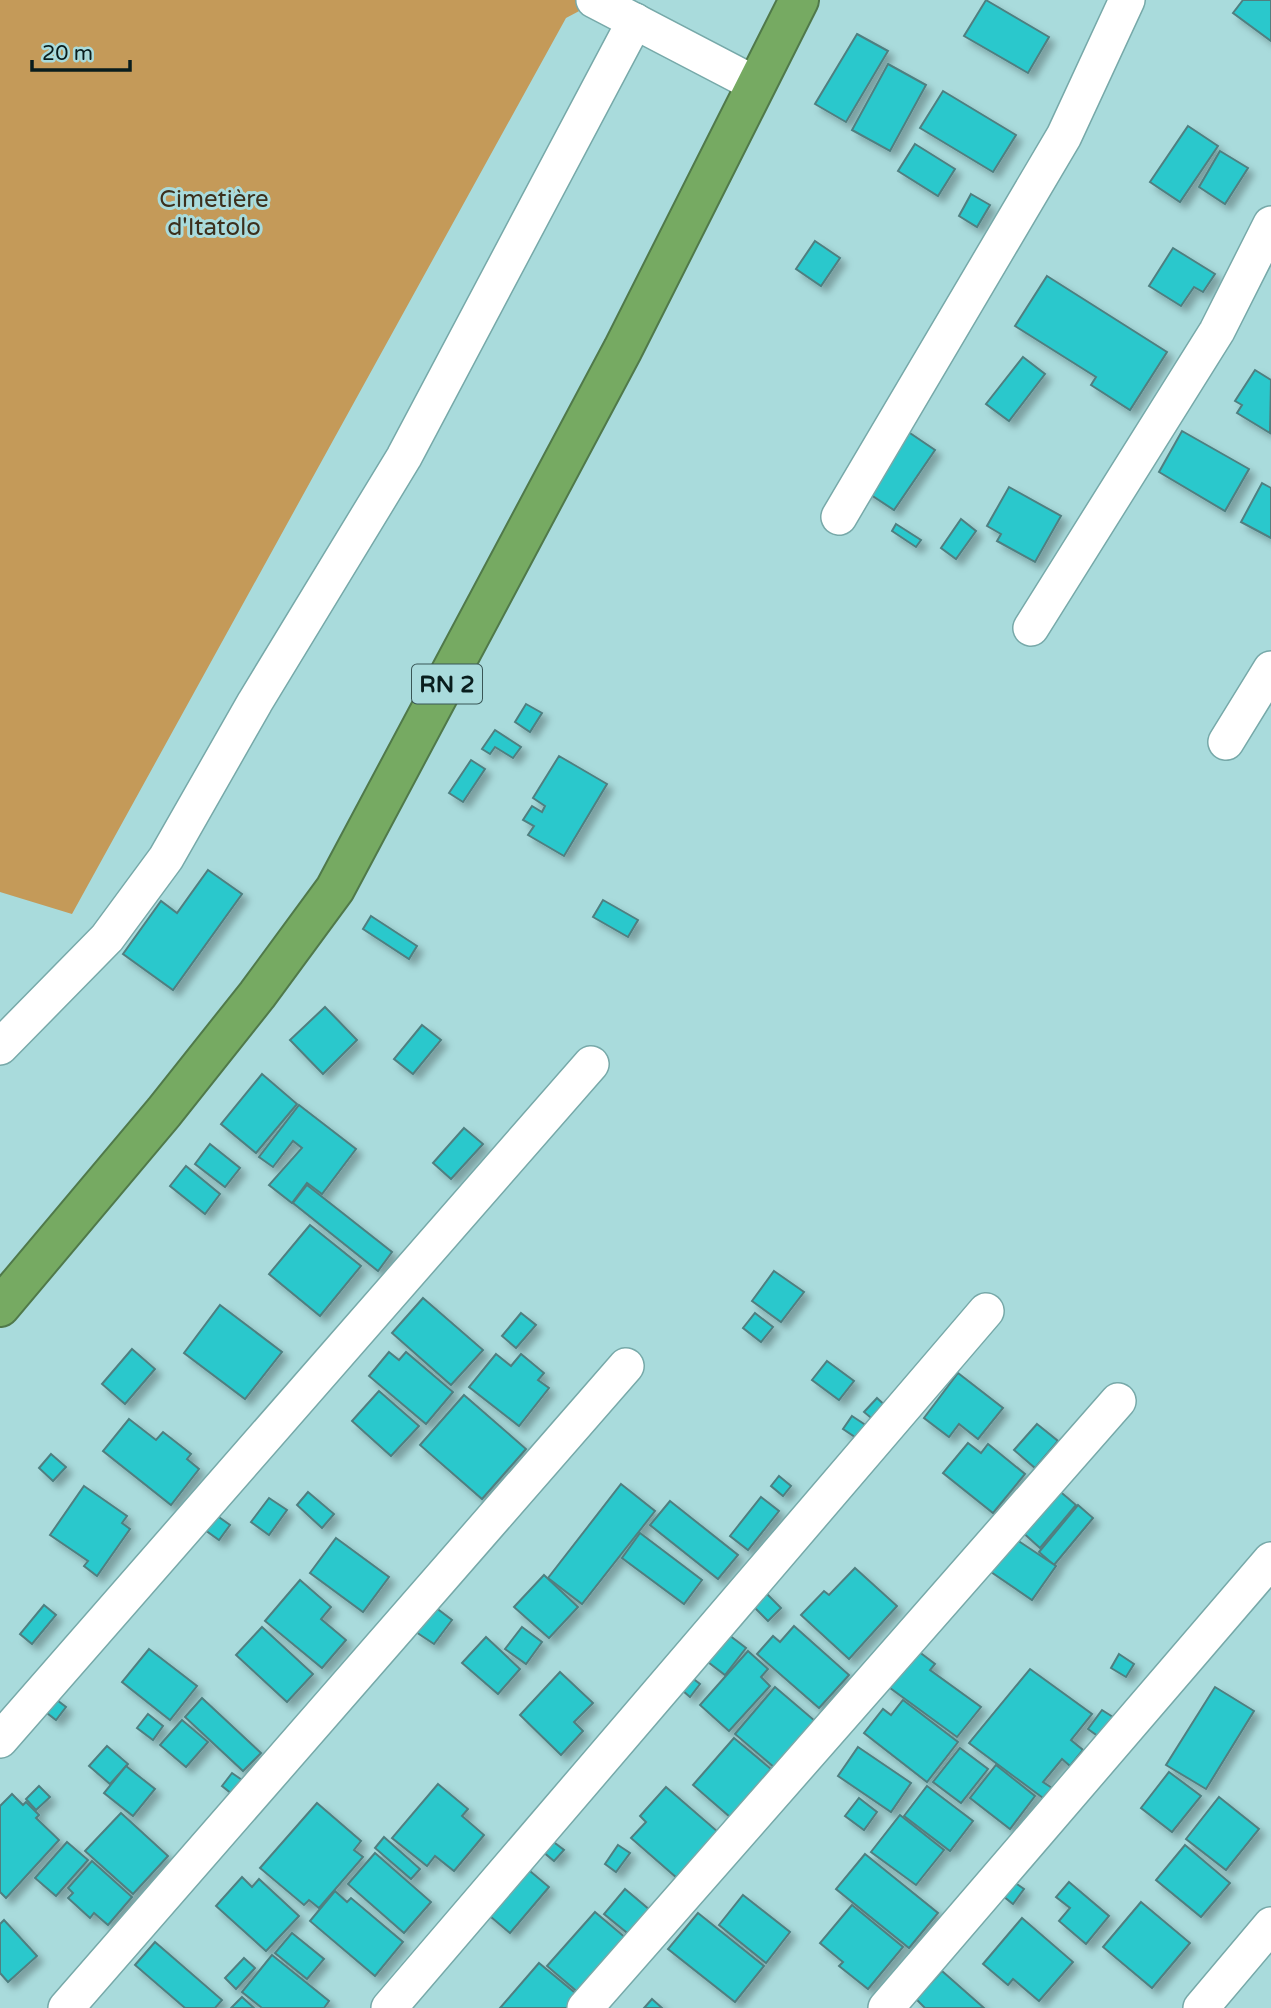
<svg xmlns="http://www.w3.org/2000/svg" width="1271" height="2008" font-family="'Varela Round',sans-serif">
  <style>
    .green { fill: #c49a59 }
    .building { fill: #2bc8cc; stroke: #4f7f80; stroke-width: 2; filter: url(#shadow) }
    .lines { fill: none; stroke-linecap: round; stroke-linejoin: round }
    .minor-casing { stroke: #77a9a9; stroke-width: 38 }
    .highway-casing { stroke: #50794a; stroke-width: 42 }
    .minor { stroke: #fff; stroke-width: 35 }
    .highway { stroke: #76aa62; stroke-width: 38 }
    .labels { text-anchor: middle; stroke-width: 6; stroke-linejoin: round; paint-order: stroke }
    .shield { fill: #a9dbdc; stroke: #395656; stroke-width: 2 }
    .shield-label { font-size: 23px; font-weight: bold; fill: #091d1d }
    .park-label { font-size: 24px; fill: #3c2f1c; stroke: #a9dbdc }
  </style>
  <defs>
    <filter id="shadow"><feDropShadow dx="6" dy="6" stdDeviation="3.5" flood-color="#0004"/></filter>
  </defs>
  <rect width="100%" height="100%" fill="#a9dbdc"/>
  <!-- green -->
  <path class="green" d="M0 0H600L566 18 72 914 0 892Z"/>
  <!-- building -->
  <g class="building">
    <path d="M986 0 1049 37 1028 73 964 36Z"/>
    <path d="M1243 0H1271V41L1233 13Z"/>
    <path d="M857 34 888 51 846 122 815 104Z"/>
    <path d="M888 64 926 85 890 151 852 130Z"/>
    <path d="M943 91 1016 135 993 172 920 128Z"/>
    <path d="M1188 126 1218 146 1180 202 1150 182Z"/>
    <path d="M915 144 955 169 938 196 898 171Z"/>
    <path d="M1220 151 1248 168 1225 204 1199 187Z"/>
    <path d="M971 194 990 205 977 227 959 216Z"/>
    <path d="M815 241 840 258 821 286 796 269Z"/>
    <path d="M1173 248 1215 274 1203 292 1194 287 1181 306 1149 286Z"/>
    <path d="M1047 276 1167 352 1130 410 1091 385 1096 377 1015 326Z"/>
    <path d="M1023 357 1045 374 1009 421 986 404Z"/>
    <path d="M1255 370 1271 380 1270 433 1237 413 1242 405 1235 401Z"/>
    <path d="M901 427 935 450 894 510 859 487Z"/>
    <path d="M1182 431 1249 469 1225 511 1159 472Z"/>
    <path d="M1262 483 1271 488V538L1241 522Z"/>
    <path d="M1009 487 1061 516 1035 562 997 541 1001 534 987 526Z"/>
    <path d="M961 519 976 531 956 559 941 548Z"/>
    <path d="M896 524 921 540 916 547 892 531Z"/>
    <path d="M526 704 542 713 530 732 515 722Z"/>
    <path d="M495 730 521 747 513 758 495 747 490 754 482 749Z"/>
    <path d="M559 756 607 784 564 856 528 835 534 826 523 820 532 806 542 812 545 806 533 798Z"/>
    <path d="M471 760 485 769 463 802 449 793Z"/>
    <path d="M208 870 242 894 173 990 123 954 161 901 177 913Z"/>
    <path d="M603 900 638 920 628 937 593 917Z"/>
    <path d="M371 916 417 946 409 959 363 929Z"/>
    <path d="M325 1007 357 1040 323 1074 290 1040Z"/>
    <path d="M422 1025 441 1040 413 1074 394 1059Z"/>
    <path d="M262 1074 297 1104 256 1153 221 1124Z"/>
    <path d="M299 1105 356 1149 322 1194 307 1183 292 1203 269 1185 302 1148 293 1141 273 1167 259 1157Z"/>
    <path d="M464 1128 483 1144 451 1179 433 1163Z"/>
    <path d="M210 1144 240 1168 225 1187 195 1164Z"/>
    <path d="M186 1166 220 1194 205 1214 170 1186Z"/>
    <path d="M307 1185 392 1252 378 1271 293 1203Z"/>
    <path d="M310 1225 361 1266 320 1316 269 1274Z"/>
    <path d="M774 1271 804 1292 781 1322 752 1301Z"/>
    <path d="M423 1298 483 1350 451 1385 392 1333Z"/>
    <path d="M220 1305 282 1352 245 1399 184 1353Z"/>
    <path d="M521 1313 536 1325 516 1348 502 1336Z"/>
    <path d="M755 1313 773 1327 761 1342 743 1328Z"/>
    <path d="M132 1349 155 1369 125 1404 102 1384Z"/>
    <path d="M389 1352 399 1360 406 1352 453 1392 426 1424 369 1376Z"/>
    <path d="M496 1354 511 1366 521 1354 544 1373 538 1380 549 1388 519 1426 469 1387Z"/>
    <path d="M827 1361 854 1381 839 1400 812 1380Z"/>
    <path d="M958 1373 1003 1408 978 1439 959 1424 949 1437 924 1418Z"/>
    <path d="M379 1391 419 1426 391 1456 352 1421Z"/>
    <path d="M464 1395 526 1449 482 1499 420 1445Z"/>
    <path d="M877 1398 889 1409 876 1422 864 1412Z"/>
    <path d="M852 1416 870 1428 861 1441 843 1429Z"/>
    <path d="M129 1419 156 1440 163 1432 191 1454 187 1459 199 1469 171 1505 103 1451Z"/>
    <path d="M1037 1424 1058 1441 1035 1468 1014 1450Z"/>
    <path d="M968 1443 981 1453 988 1444 1025 1474 993 1513 943 1473Z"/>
    <path d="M51 1454 66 1467 53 1481 39 1468Z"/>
    <path d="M779 1476 791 1486 783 1496 771 1486Z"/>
    <path d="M621 1484 655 1511 582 1604 548 1578Z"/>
    <path d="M84 1486 127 1516 122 1523 130 1529 97 1576 84 1566 88 1561 50 1535Z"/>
    <path d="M1056 1488 1076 1505 1040 1548 1020 1530Z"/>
    <path d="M308 1492 334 1514 322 1528 297 1505Z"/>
    <path d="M761 1497 779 1511 748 1550 730 1536Z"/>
    <path d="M269 1498 287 1510 269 1535 251 1522Z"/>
    <path d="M670 1501 738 1555 718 1579 650 1525Z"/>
    <path d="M1078 1505 1093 1518 1054 1565 1039 1552Z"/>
    <path d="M216 1515 230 1525 219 1540 205 1530Z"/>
    <path d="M640 1533 702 1580 684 1604 622 1558Z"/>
    <path d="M336 1538 389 1577 363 1612 310 1573Z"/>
    <path d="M1014 1538 1056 1566 1032 1600 991 1572Z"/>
    <path d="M855 1568 897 1606 849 1659 801 1615 824 1591 829 1595Z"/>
    <path d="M544 1575 578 1607 549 1638 514 1607Z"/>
    <path d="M300 1580 331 1607 321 1619 346 1640 322 1668 265 1621Z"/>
    <path d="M763 1590 781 1608 768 1621 750 1603Z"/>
    <path d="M44 1605 56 1615 32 1644 20 1634Z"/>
    <path d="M435 1607 452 1620 434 1644 416 1632Z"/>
    <path d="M794 1626 849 1675 819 1708 757 1654 773 1636 780 1642Z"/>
    <path d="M262 1627 313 1674 287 1702 236 1655Z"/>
    <path d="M522 1627 542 1642 526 1664 505 1649Z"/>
    <path d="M729 1635 746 1648 725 1675 708 1662Z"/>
    <path d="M486 1637 520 1669 498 1694 462 1663Z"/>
    <path d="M914 1648 935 1664 930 1670 981 1707 957 1737 886 1685Z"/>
    <path d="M149 1649 197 1686 170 1720 122 1682Z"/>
    <path d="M748 1651 768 1669 761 1677 770 1686 729 1731 700 1705Z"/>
    <path d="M1119 1654 1134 1664 1126 1677 1111 1668Z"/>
    <path d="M1030 1669 1092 1714 1071 1740 1083 1750 1070 1766 1062 1759 1043 1782 1052 1788 1043 1798 969 1743Z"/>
    <path d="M560 1672 593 1703 574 1722 583 1731 561 1755 520 1715Z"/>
    <path d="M691 1677 700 1684 690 1697 682 1690Z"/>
    <path d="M775 1687 815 1721 775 1768 735 1734Z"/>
    <path d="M1215 1687 1254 1711 1206 1789 1166 1765Z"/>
    <path d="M53 1697 66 1707 56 1720 43 1710Z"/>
    <path d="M202 1698 261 1753 243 1771 185 1717Z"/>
    <path d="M903 1700 958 1742 927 1782 864 1733 883 1709 891 1715Z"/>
    <path d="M1102 1710 1116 1719 1102 1739 1088 1729Z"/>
    <path d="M148 1714 163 1726 153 1740 137 1728Z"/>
    <path d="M182 1720 208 1742 186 1767 160 1745Z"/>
    <path d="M734 1738 771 1769 730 1817 693 1785Z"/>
    <path d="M107 1746 128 1764 110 1784 89 1766Z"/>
    <path d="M858 1747 911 1783 891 1812 838 1776Z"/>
    <path d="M960 1748 988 1769 961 1803 933 1782Z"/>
    <path d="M996 1765 1035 1796 1010 1829 970 1798Z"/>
    <path d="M126 1766 155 1789 133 1816 104 1793Z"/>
    <path d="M1169 1772 1201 1796 1172 1832 1141 1808Z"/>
    <path d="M232 1773 242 1780 232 1794 222 1786Z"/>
    <path d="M438 1784 468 1809 462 1816 484 1835 454 1871 435 1856 427 1866 392 1838Z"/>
    <path d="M39 1786 50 1797 36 1810 26 1799Z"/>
    <path d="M927 1786 973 1821 950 1851 904 1816Z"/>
    <path d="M666 1787 718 1832 677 1878 631 1838 646 1822 640 1816Z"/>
    <path d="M12 1794 23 1805 26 1802 39 1815 36 1818 59 1840 6 1898 0 1892V1806Z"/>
    <path d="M1219 1797 1259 1829 1226 1870 1186 1839Z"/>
    <path d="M859 1798 877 1812 864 1830 845 1816Z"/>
    <path d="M317 1803 361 1841 354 1850 363 1857 319 1908 309 1900 304 1905 260 1868Z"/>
    <path d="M121 1813 168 1856 133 1894 85 1851Z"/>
    <path d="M900 1815 944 1850 916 1885 871 1852Z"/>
    <path d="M384 1837 420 1869 411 1879 375 1848Z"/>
    <path d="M551 1840 564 1850 554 1861 542 1851Z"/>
    <path d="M67 1842 88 1860 56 1896 35 1878Z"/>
    <path d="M618 1845 630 1853 616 1872 605 1864Z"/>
    <path d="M1185 1845 1230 1883 1201 1917 1156 1880Z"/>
    <path d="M375 1853 431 1902 404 1933 348 1884Z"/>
    <path d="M865 1854 938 1913 909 1948 836 1889Z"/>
    <path d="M92 1861 132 1897 108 1925 94 1913 90 1918 68 1898 73 1893 68 1888Z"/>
    <path d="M524 1866 549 1887 510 1933 485 1912Z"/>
    <path d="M242 1877 252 1887 259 1879 299 1916 266 1951 216 1906Z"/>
    <path d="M1014 1882 1024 1889 1013 1904 1003 1896Z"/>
    <path d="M1069 1882 1109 1916 1086 1944 1059 1921 1070 1908 1056 1897Z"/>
    <path d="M625 1889 651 1911 631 1936 604 1914Z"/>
    <path d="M335 1891 347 1902 351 1898 403 1942 375 1976 310 1921Z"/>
    <path d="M743 1895 790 1932 766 1963 719 1925Z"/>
    <path d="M1141 1902 1190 1943 1152 1988 1103 1947Z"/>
    <path d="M852 1905 903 1947 868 1989 839 1966 843 1962 820 1943Z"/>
    <path d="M595 1912 627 1939 580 1994 547 1966Z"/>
    <path d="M698 1913 764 1966 735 2002 668 1949Z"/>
    <path d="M1022 1918 1073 1962 1039 2001 1013 1979 1008 1985 983 1964Z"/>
    <path d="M4 1920 37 1956 8 1982 0 1973V1924Z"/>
    <path d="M292 1933 324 1959 307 1979 275 1953Z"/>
    <path d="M155 1942 222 2000 215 2008H185L135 1965Z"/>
    <path d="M272 1955 329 2001 324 2008H262L242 1992Z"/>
    <path d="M244 1958 255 1968 236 1989 225 1978Z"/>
    <path d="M539 1963 580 1997 571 2008H500Z"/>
    <path d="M942 1971 984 2008H925L916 1999Z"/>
    <path d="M242 1997 254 2008H231Z"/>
    <path d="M652 1999 662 2008H644Z"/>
  </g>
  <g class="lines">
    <defs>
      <g id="minor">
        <path d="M594 0 757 85"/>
        <path d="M839 517 1064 136 1127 0"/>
        <path d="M1031 628 1217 331 1271 224"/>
        <path d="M1226 742 1271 669"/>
        <path d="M0 1047 107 938 166 858 255 702 404 457 635 21"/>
        <path d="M0 1740 591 1064"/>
        <path d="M66 2008 626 1366"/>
        <path d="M389 2008 986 1311"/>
        <path d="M585 2008 1118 1401"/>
        <path d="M886 2008 1271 1560"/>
        <path d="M1201 2008 1271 1925"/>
      </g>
      <path id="highway" d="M0 1307 164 1112 257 995 335 889 623 349 799 0"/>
    </defs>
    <!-- minor casing -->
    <use href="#minor" class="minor-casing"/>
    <!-- highway casing -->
    <use href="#highway" class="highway-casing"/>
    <!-- minor -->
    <use href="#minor" class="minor"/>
    <!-- highway -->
    <use href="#highway" class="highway"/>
  </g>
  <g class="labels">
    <!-- shield labels -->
    <rect class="shield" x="412" y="664.5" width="70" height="39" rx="5"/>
    <g class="shield-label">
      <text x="447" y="692">RN 2</text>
    </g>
    <!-- park labels -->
    <g class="park-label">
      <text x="214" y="207">Cimetière<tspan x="214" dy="28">d'Itatolo</tspan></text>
    </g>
  </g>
  <!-- scale -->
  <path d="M32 60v10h98v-10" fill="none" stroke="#091d1d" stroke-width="3.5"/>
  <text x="42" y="60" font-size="21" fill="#091d1d" stroke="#a9dbdc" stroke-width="5" paint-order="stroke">20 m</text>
</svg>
